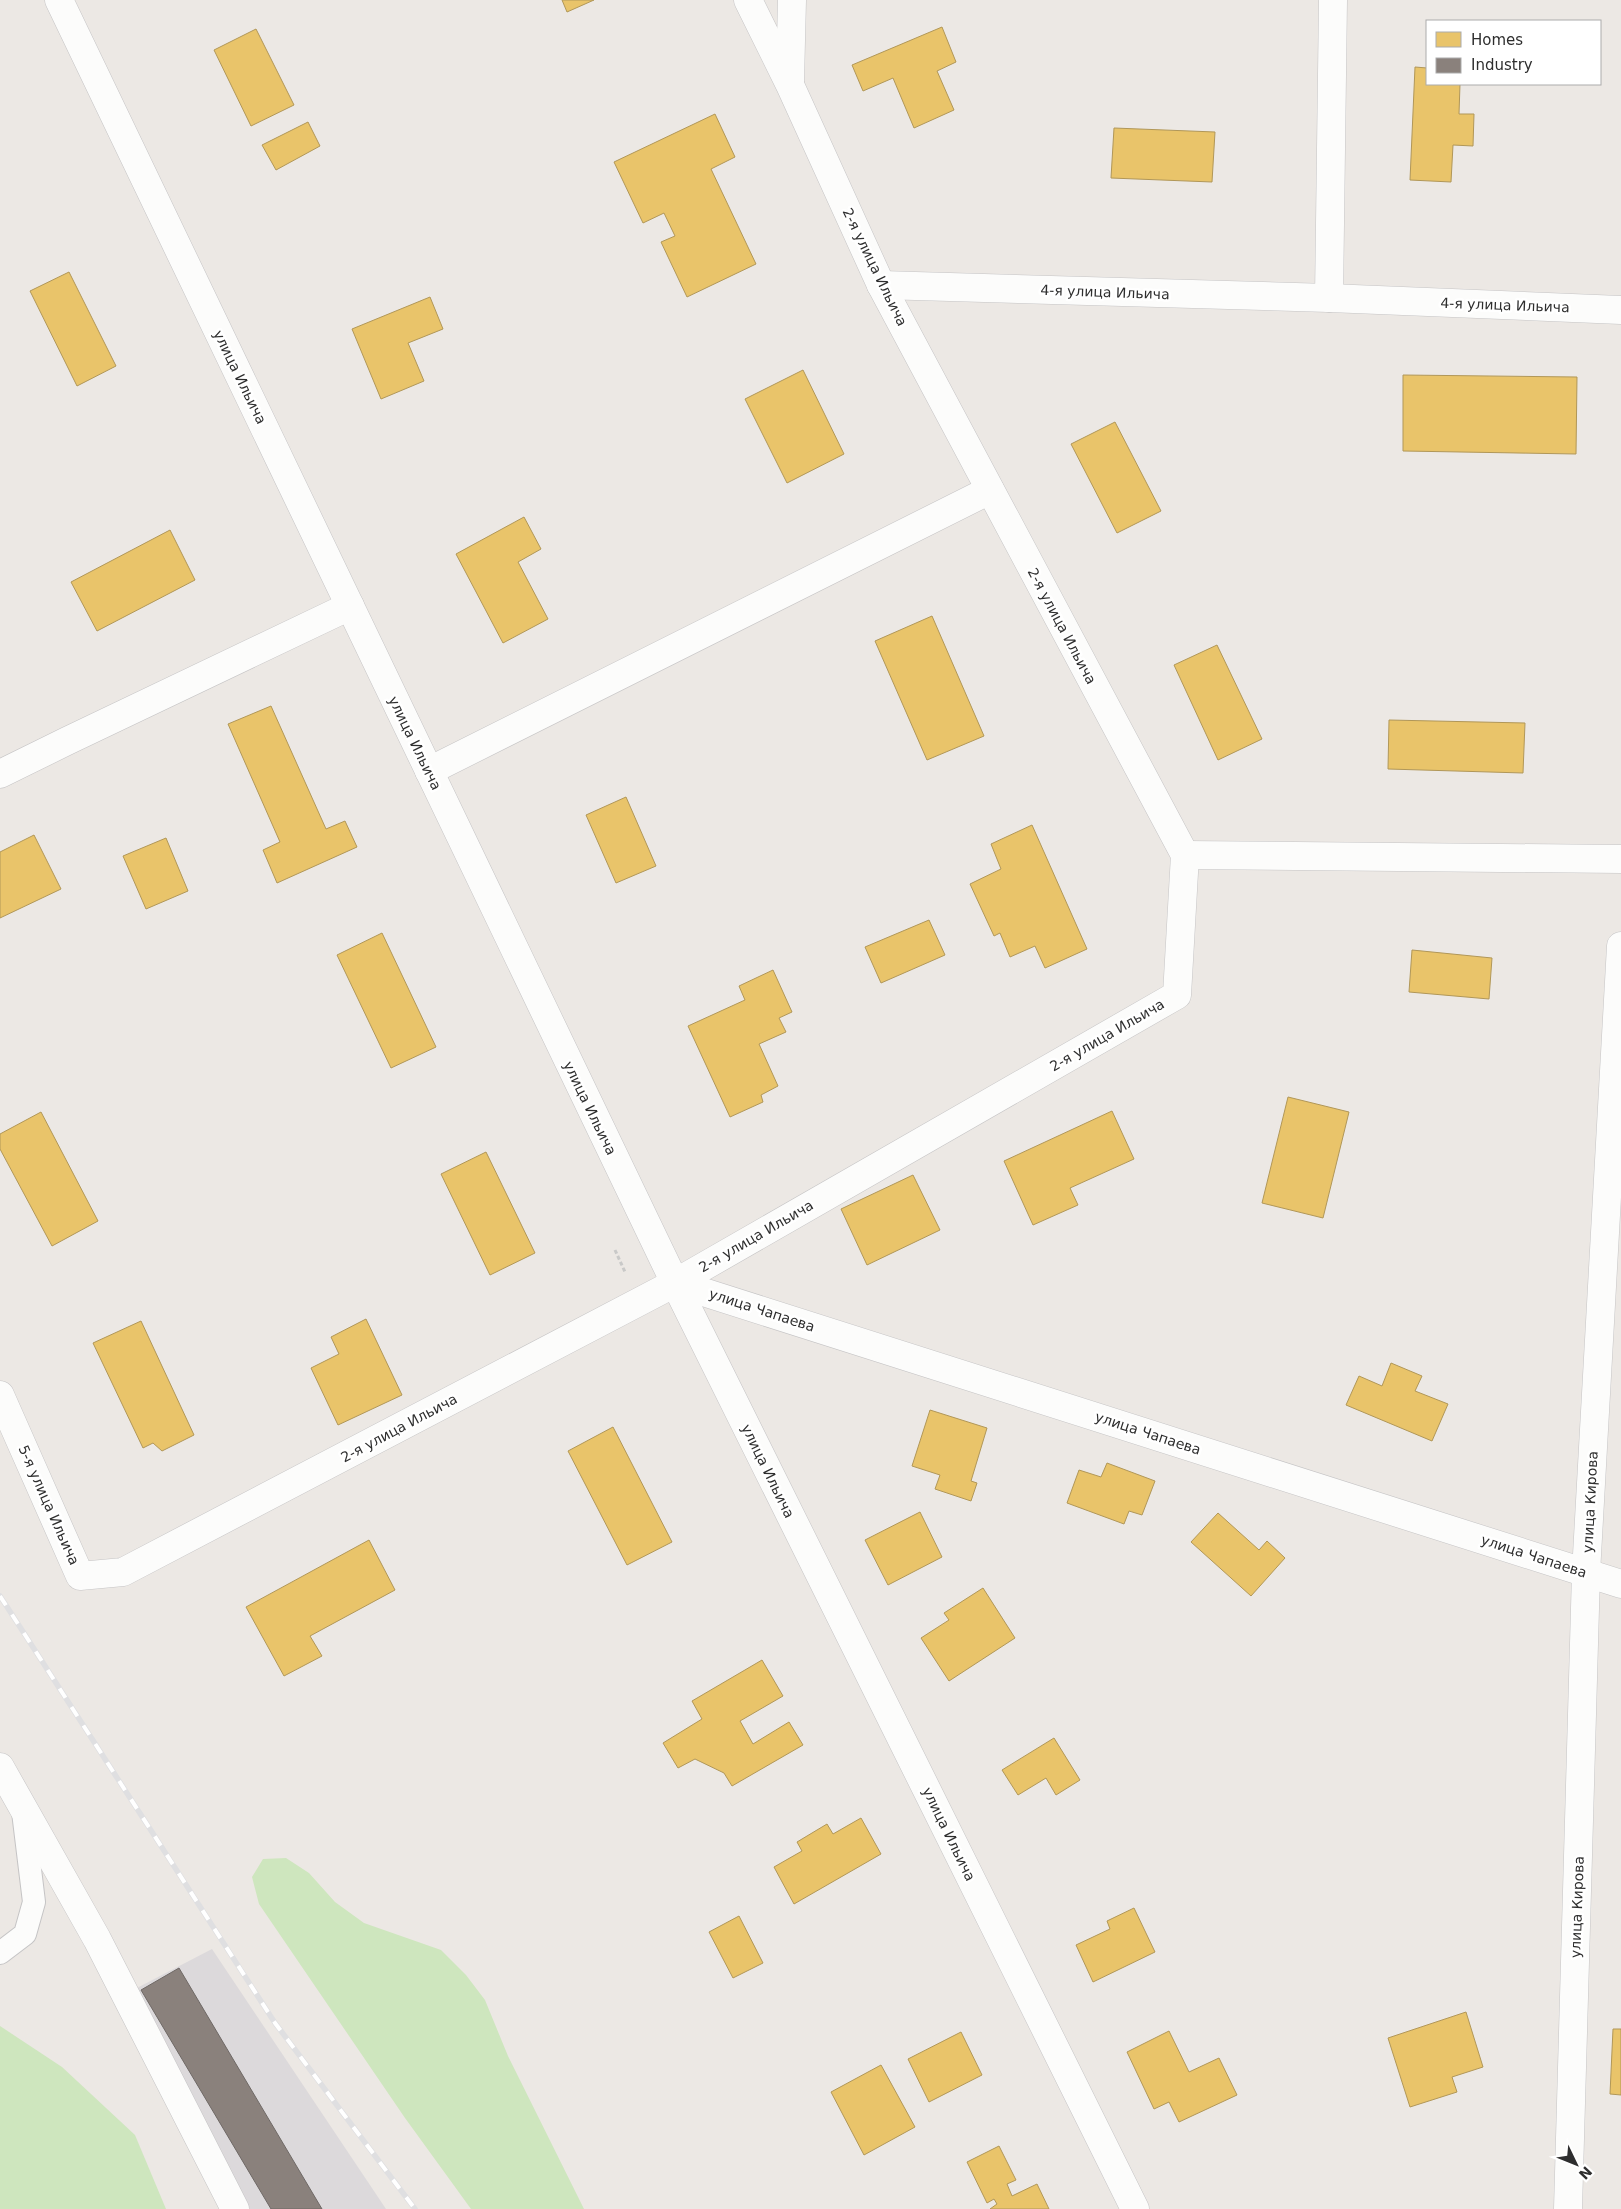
<svg xmlns="http://www.w3.org/2000/svg" width="1621" height="2209" font-family="'DejaVu Sans',sans-serif">
  <style>
    .industrial { fill: #dcd9db }
    .green { fill: #cee6be }
    .homes { fill: #e9c46a; stroke: #b19758 }
    .industry { fill: #8a817c; stroke: #6e6865 }
    .lines { fill: none; stroke-linecap: round; stroke-linejoin: round }
    .service-casing { stroke: #c5c4c5; stroke-width: 24 }
    .minor-casing { stroke: #c5c4c5; stroke-width: 29 }
    .tertiary-casing { stroke: #c5c4c5; stroke-width: 29 }
    .secondary-casing { stroke: #c5c4c5; stroke-width: 29 }
    .path { stroke: #c9c9c8; stroke-width: 3; stroke-dasharray: 4 2.5; stroke-linecap: butt }
    .service { stroke: #fcfcfb; stroke-width: 22 }
    .minor { stroke: #fcfcfb; stroke-width: 28 }
    .tertiary { stroke: #fcfcfb; stroke-width: 28 }
    .secondary { stroke: #fcfcfb; stroke-width: 28 }
    .rail-casing { stroke: #dfdfe1; stroke-width: 5.5 }
    .rail { stroke: #fff; stroke-width: 4; stroke-dasharray: 11; stroke-linecap: butt }
    .labels { text-anchor: middle; stroke-width: 5; stroke-linejoin: round; paint-order: stroke }
    .street-label { font-size: 14px; fill: #2e2e2e; stroke: #fff }
  </style>
  <rect width="100%" height="100%" fill="#ece8e4"/>
  <!-- industrial -->
  <path class="industrial" d="M212 1949 386 2209H250L135 1989Z"/>
  <!-- green -->
  <g class="green">
    <path d="M286 1858 309 1873 335 1902 364 1923 441 1950 466 1975 485 2000 508 2056 584 2209H471L405 2118 259 1904 252 1877 263 1859Z"/>
    <path d="M0 2026 62 2067 135 2135 166 2209H0Z"/>
  </g>
  <!-- homes -->
  <g class="homes">
    <path d="M562 0H594L567 12Z"/>
    <path d="M942 27 956 62 937 71 954 110 914 128 893 78 863 91 852 65Z"/>
    <path d="M256 29 294 105 251 126 214 50Z"/>
    <path d="M1415 67 1427 68V84H1460L1459 114H1474L1473 146 1453 145 1451 182 1410 180Z"/>
    <path d="M715 114 735 157 711 169 756 264 687 297 661 242 675 236 664 213 643 223 614 162Z"/>
    <path d="M308 122 320 146 276 170 262 145Z"/>
    <path d="M1114 128 1215 132 1212 182 1111 178Z"/>
    <path d="M69 272 116 366 77 386 30 291Z"/>
    <path d="M430 297 443 329 408 343 424 381 381 399 352 329Z"/>
    <path d="M803 370 844 454 787 483 745 399Z"/>
    <path d="M1403 375 1577 377 1576 454 1403 451Z"/>
    <path d="M1115 422 1161 511 1117 533 1071 444Z"/>
    <path d="M524 517 541 549 518 562 548 619 503 643 456 554Z"/>
    <path d="M170 530 195 580 97 631 71 582Z"/>
    <path d="M932 616 984 736 927 760 875 641Z"/>
    <path d="M1217 645 1262 739 1218 760 1174 665Z"/>
    <path d="M271 706 326 829 345 821 357 847 277 883 263 850 280 842 228 724Z"/>
    <path d="M1389 720 1525 723 1523 773 1388 769Z"/>
    <path d="M626 797 656 866 616 883 586 815Z"/>
    <path d="M1032 825 1087 949 1045 968 1035 946 1010 957 1000 933 994 936 970 884 1001 869 991 844Z"/>
    <path d="M34 835 61 889 0 918V852Z"/>
    <path d="M166 838 188 891 146 909 123 856Z"/>
    <path d="M929 920 945 955 881 983 865 947Z"/>
    <path d="M382 933 436 1047 391 1068 337 955Z"/>
    <path d="M1412 950 1492 958 1489 999 1409 992Z"/>
    <path d="M773 970 792 1012 779 1018 786 1032 759 1044 778 1086 761 1095 763 1102 730 1117 688 1026 745 1000 739 986Z"/>
    <path d="M1288 1097 1349 1112 1323 1218 1262 1203Z"/>
    <path d="M1112 1111 1134 1159 1070 1188 1078 1205 1033 1225 1004 1161Z"/>
    <path d="M41 1112 98 1221 52 1246 0 1149V1134Z"/>
    <path d="M486 1152 535 1253 490 1275 441 1174Z"/>
    <path d="M913 1175 940 1230 867 1265 841 1209Z"/>
    <path d="M366 1319 402 1395 338 1425 311 1368 339 1354 331 1337Z"/>
    <path d="M141 1321 194 1435 162 1451 153 1443 143 1448 93 1343Z"/>
    <path d="M1391 1363 1422 1376 1415 1391 1448 1404 1432 1441 1346 1405 1359 1376 1382 1386Z"/>
    <path d="M930 1410 987 1428 971 1481 977 1483 971 1501 935 1489 940 1475 912 1466Z"/>
    <path d="M613 1427 672 1542 627 1565 568 1451Z"/>
    <path d="M1107 1463 1155 1481 1142 1515 1129 1511 1124 1524 1067 1503 1079 1470 1101 1477Z"/>
    <path d="M920 1512 942 1557 888 1585 865 1540Z"/>
    <path d="M1218 1513 1259 1550 1267 1541 1285 1558 1251 1596 1191 1542Z"/>
    <path d="M369 1540 395 1590 310 1636 322 1656 284 1676 246 1607Z"/>
    <path d="M983 1588 1015 1638 949 1681 921 1638 949 1620 944 1613Z"/>
    <path d="M762 1660 783 1696 740 1721 753 1744 789 1722 803 1745 732 1786 724 1773 695 1759 678 1768 663 1743 702 1719 692 1701Z"/>
    <path d="M1054 1738 1080 1780 1056 1795 1046 1778 1018 1795 1002 1770Z"/>
    <path d="M861 1818 881 1854 794 1904 774 1867 802 1851 797 1842 827 1824 833 1834Z"/>
    <path d="M1134 1908 1155 1952 1093 1982 1076 1945 1110 1929 1107 1921Z"/>
    <path d="M739 1916 763 1963 733 1978 709 1932Z"/>
    <path d="M1466 2012 1483 2067 1452 2077 1457 2092 1410 2107 1388 2038Z"/>
    <path d="M1613 2029H1621V2095L1610 2094Z"/>
    <path d="M1169 2031 1189 2072 1219 2058 1237 2095 1179 2122 1169 2102 1154 2109 1127 2052Z"/>
    <path d="M961 2032 982 2075 929 2102 908 2059Z"/>
    <path d="M881 2065 915 2127 864 2155 831 2092Z"/>
    <path d="M999 2146 1016 2180 1007 2184 1012 2196 1037 2184 1049 2209H990L997 2204 994 2199 987 2203 967 2162Z"/>
  </g>
  <!-- industry -->
  <path class="industry" d="M179 1968 322 2209H271L141 1990Z"/>
  <g class="lines">
    <defs>
      <path id="service" d="M0 1953 25 1934 34 1902 23 1812"/>
      <g id="minor">
        <path d="M790 81 792 0"/>
        <path d="M881 285 1329 298 1621 310"/>
        <path d="M1329 298 1333 0"/>
        <path d="M429 771 990 490"/>
        <path d="M0 774 67 741 350 606"/>
        <path d="M1185 855 1621 859"/>
        <path d="M0 1395 80 1576 123 1572 675 1283 1177 995 1185 855 881 285 790 85 748 0"/>
        <path d="M0 1767 97 1939 235 2209"/>
        <path d="M1568 2209 1586 1573 1621 946"/>
      </g>
      <path id="tertiary" d="M675 1283 1621 1584"/>
      <path id="secondary" d="M59 0 675 1283 1135 2209"/>
    </defs>
    <!-- service casing -->
    <use href="#service" class="service-casing"/>
    <!-- minor casing -->
    <use href="#minor" class="minor-casing"/>
    <!-- tertiary casing -->
    <use href="#tertiary" class="tertiary-casing"/>
    <!-- secondary casing -->
    <use href="#secondary" class="secondary-casing"/>
    <!-- path -->
    <path class="path" d="M615 1250 625 1272"/>
    <!-- service -->
    <use href="#service" class="service"/>
    <!-- minor -->
    <use href="#minor" class="minor"/>
    <!-- tertiary -->
    <use href="#tertiary" class="tertiary"/>
    <!-- secondary -->
    <use href="#secondary" class="secondary"/>
    <defs>
      <path id="rail" d="M0 1596 275 2023 415 2209"/>
    </defs>
    <!-- rail casing -->
    <use href="#rail" class="rail-casing"/>
    <!-- rail -->
    <use href="#rail" class="rail"/>
  </g>
  <g class="labels">
    <!-- street labels -->
    <g class="street-label">
      <text transform="translate(875 267) rotate(64)" y="5">2-я улица Ильича</text>
      <text transform="translate(1105 292) rotate(2)" y="5">4-я улица Ильича</text>
      <text transform="translate(1505 305) rotate(2)" y="5">4-я улица Ильича</text>
      <text transform="translate(240 377) rotate(64)" y="5">улица Ильича</text>
      <text transform="translate(1062 626) rotate(62)" y="5">2-я улица Ильича</text>
      <text transform="translate(415 743) rotate(64)" y="5">улица Ильича</text>
      <text transform="translate(1107 1035) rotate(-30)" y="5">2-я улица Ильича</text>
      <text transform="translate(590 1108) rotate(64)" y="5">улица Ильича</text>
      <text transform="translate(756 1236) rotate(-30)" y="5">2-я улица Ильича</text>
      <text transform="translate(762 1310) rotate(18)" y="5">улица Чапаева</text>
      <text transform="translate(399 1428) rotate(-28)" y="5">2-я улица Ильича</text>
      <text transform="translate(1148 1433) rotate(18)" y="5">улица Чапаева</text>
      <text transform="translate(768 1471) rotate(64)" y="5">улица Ильича</text>
      <text transform="translate(1590 1502) rotate(-87)" y="5">улица Кирова</text>
      <text transform="translate(49 1505) rotate(66)" y="5">5-я улица Ильича</text>
      <text transform="translate(1534 1556) rotate(18)" y="5">улица Чапаева</text>
      <text transform="translate(949 1834) rotate(64)" y="5">улица Ильича</text>
      <text transform="translate(1577 1907) rotate(-88)" y="5">улица Кирова</text>
    </g>
  </g>
  <!-- legend -->
  <rect x="1426" y="20" width="175" height="65" fill="#ffffff" stroke="#ababab"/>
  <rect x="1436" y="32" width="25" height="15" fill="#e9c46a" stroke="#ababab"/>
  <text x="1471" y="45" font-size="15" fill="#2e2e2e">Homes</text>
  <rect x="1436" y="58" width="25" height="15" fill="#8a817c" stroke="#ababab"/>
  <text x="1471" y="70" font-size="15" fill="#2e2e2e">Industry</text>
  <!-- north arrow -->
  <g transform="translate(1576 2164) rotate(133)" stroke="#ffffff" stroke-width="4" paint-order="stroke">
  <path d="M0-4L9 19L0 12L-9 19Z" fill="#2e2e2e"/>
  <text y="-8" font-size="14" font-weight="bold" text-anchor="middle" fill="#2e2e2e">N</text>
  </g>
</svg>
